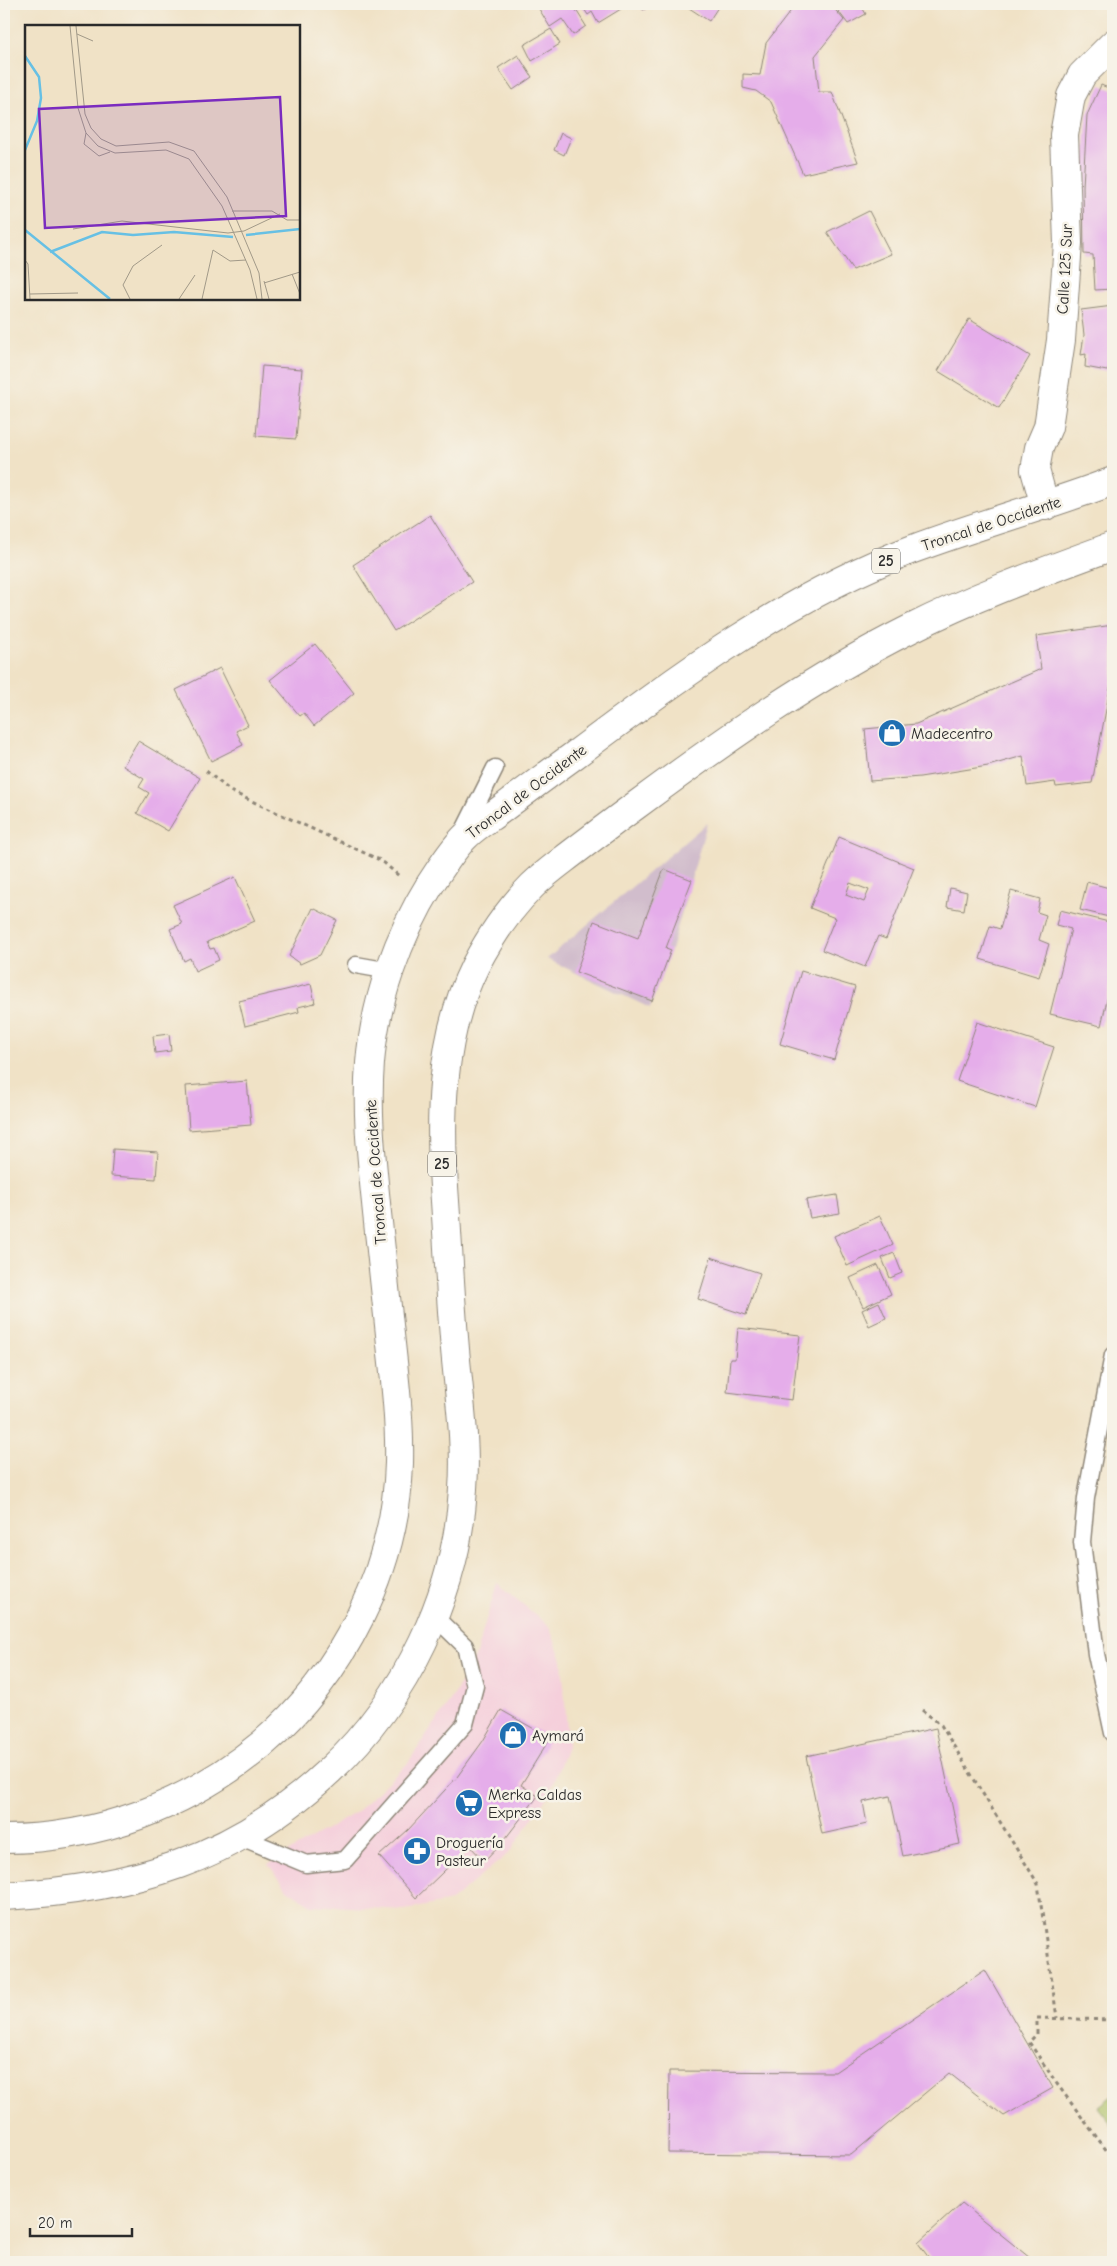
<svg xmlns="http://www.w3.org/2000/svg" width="1117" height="2266" font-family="'Comic Neue',sans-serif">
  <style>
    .built { fill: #f5cfdb }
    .industrial { fill: #d1bdcc }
    .green { fill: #acc064; stroke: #6c7648 }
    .building { fill: #e5adea; fill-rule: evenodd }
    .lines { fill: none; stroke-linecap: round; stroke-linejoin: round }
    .service-casing { stroke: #8e8678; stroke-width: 19 }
    .minor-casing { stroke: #8e8678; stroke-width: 30 }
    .trunk-casing { stroke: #8e8678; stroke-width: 30 }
    .path { stroke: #8e8678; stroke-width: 3; stroke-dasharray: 4 4; stroke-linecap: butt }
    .service { stroke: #fff; stroke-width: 16 }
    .minor { stroke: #fff; stroke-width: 28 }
    .trunk { stroke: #fff; stroke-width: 28 }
    .labels { text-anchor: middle; stroke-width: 5; stroke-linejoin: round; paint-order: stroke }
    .shield { fill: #f7f3e8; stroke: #686764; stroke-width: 1 }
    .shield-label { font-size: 15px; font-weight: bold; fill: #2b2b2b }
    .street-label { font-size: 16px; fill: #2b2b2b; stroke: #f7f3e8 }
    .poi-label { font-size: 16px; fill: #2b2b2b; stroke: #f7f3e8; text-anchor: start }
    .inset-river { fill: none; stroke: #67c0e4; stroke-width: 2.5 }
    .inset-road { fill: none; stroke: #a19988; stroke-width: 1 }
    .view { fill: #7b2cbf; fill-opacity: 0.15; stroke: #7b2cbf; stroke-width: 2.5 }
    .inset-edge { fill: none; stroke: #2b2b2b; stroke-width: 2.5 }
  </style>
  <rect width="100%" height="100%" fill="#f7f3e8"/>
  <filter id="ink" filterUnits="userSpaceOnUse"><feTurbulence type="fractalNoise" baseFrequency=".02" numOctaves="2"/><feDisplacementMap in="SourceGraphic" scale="10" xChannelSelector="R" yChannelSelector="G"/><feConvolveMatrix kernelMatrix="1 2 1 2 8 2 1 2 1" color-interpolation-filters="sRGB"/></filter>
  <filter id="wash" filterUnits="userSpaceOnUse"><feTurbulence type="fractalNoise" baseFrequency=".0096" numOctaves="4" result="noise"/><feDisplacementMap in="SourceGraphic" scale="20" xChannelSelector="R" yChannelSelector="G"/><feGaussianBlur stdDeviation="1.12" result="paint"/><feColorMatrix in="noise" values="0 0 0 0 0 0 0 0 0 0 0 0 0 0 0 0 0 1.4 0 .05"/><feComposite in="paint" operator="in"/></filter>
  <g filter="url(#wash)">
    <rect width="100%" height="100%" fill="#f0e2c6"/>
    <!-- built -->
    <path class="built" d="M497 1583 549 1626 562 1660 568 1744 549 1794 510 1852 451 1901 405 1910 311 1905 287 1889 268 1864 355 1813 407 1764 453 1697 475 1657Z"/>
    <!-- industrial -->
    <path class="industrial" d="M707 823 671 950 650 1008 547 959Z"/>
    <!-- green -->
    <path class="green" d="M1113 2095V2126L1098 2107Z"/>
    <g id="blocks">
      <!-- building -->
      <g class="building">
        <path d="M536 4H629L598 23 592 12 588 15 582 6 576 10 586 26 573 35 562 19 550 27Z"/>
        <path d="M639 4H655L643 10Z"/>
        <path d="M683 4H720L709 21Z"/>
        <path d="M796 4H830L844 20 815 56 819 92H832L858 162 803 174 771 102 756 91 743 88V74L760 75 766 43Z"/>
        <path d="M833 4H860L866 14 848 24Z"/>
        <path d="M551 29 560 44 532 61 524 45Z"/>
        <path d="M518 55 532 77 513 90 498 68Z"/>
        <path d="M1101 85 1113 90V289L1095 290 1093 255 1084 254 1083 186 1087 115Z"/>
        <path d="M561 133 571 138 564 155 554 150Z"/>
        <path d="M869 211 891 254 853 270 827 232Z"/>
        <path d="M1113 306V364L1107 371 1085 367 1086 354 1081 355 1084 335 1081 310Z"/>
        <path d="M969 319 1030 356 999 408 938 371Z"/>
        <path d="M262 366 302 369 296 439 256 436Z"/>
        <path d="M430 515 472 582 394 631 353 565Z"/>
        <path d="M1113 625V673L1092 783 1056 787 1055 782 1027 786 1023 756 988 766 920 777 870 781 865 729 916 724 1041 669 1036 636Z"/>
        <path d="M315 644 354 693 314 726 304 713 300 716 270 680Z"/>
        <path d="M220 668 248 725 236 731 243 745 211 761 176 690Z"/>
        <path d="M138 741 200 778 168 831 137 813 149 793 139 787 144 779 123 766Z"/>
        <path d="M839 837 914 868 886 939 878 936 865 967 822 950 835 918 810 908ZM850 883 869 890 864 902 846 895Z"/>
        <path d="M664 869 692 880 666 948 671 950 652 1001 576 972 594 921 638 938Z"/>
        <path d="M235 877 255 921 207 942 210 949 214 948 219 960 195 971 190 958 184 961 170 929 182 924 173 905Z"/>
        <path d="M1087 882 1113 889V918L1080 910Z"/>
        <path d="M950 888 967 892 964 910 947 907Z"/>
        <path d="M1011 891 1040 899 1037 912 1046 915 1039 940 1049 944 1039 977 980 959 990 926 1000 929Z"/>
        <path d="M313 908 337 920 320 955 300 964 289 956Z"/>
        <path d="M1060 910 1113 923V974L1101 1026 1050 1014 1071 929 1056 925Z"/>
        <path d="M801 971 855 987 834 1060 780 1044Z"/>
        <path d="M311 984 315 1003 298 1007 299 1012 245 1026 239 1001Z"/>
        <path d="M977 1022 1054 1047 1035 1107 957 1081Z"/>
        <path d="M169 1034 171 1051 155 1053 153 1036Z"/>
        <path d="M247 1081 251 1125 189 1130 186 1086Z"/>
        <path d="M113 1149 158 1152 156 1179 111 1176Z"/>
        <path d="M837 1195 840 1213 810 1218 806 1200Z"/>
        <path d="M880 1216 893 1245 847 1266 834 1236Z"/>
        <path d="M894 1253 902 1273 890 1278 882 1258Z"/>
        <path d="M711 1257 760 1273 746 1315 698 1299Z"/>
        <path d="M878 1265 891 1294 863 1307 850 1278Z"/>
        <path d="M879 1302 886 1318 869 1326 862 1310Z"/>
        <path d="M738 1328 800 1335 792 1400 727 1392 730 1359H735Z"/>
        <path d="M501 1710 550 1738 521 1785 538 1796 505 1839 484 1861 470 1846 416 1898 379 1856 408 1830 457 1777 483 1741Z"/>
        <path d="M936 1728 960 1844 903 1856 890 1796 863 1802 867 1824 822 1834 806 1756Z"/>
        <path d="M985 1970 1053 2088 1004 2116 949 2073 851 2155 668 2153 669 2071 835 2072Z"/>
        <path d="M962 2203 1035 2262H932L918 2243Z"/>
      </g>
    </g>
  </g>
  <g filter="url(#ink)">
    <use href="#blocks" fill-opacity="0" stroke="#8e8678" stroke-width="1"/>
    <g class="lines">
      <defs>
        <g id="service">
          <path d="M463 832 495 768"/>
          <path d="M356 965 390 971"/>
          <path d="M1113 1355 1086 1498 1082 1542 1096 1654 1113 1733"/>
          <path d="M241 1837 306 1864 345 1860 465 1724 475 1686 465 1646 434 1616"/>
        </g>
        <path id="minor" d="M1045 506 1035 470 1039 448 1048 427 1061 340 1068 243 1064 135 1071 96 1082 75 1113 44"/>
        <g id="trunk">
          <path d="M4 1839C99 1839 189 1805 262 1744 343 1675 396 1569 399 1463 400 1426 396 1389 392 1353 387 1306 382 1259 377 1213 372 1163 366 1113 370 1063 375 1001 398 936 431 883 441 868 453 848 467 835 476 826 488 819 499 811 523 793 547 775 572 757 680 676 786 597 913 549 979 524 1048 506 1113 481"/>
          <path d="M4 1896C132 1889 234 1860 330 1770 406 1699 457 1593 463 1489 466 1448 461 1410 457 1370 451 1314 449 1257 445 1201 439 1123 439 1038 475 966 490 937 509 909 532 886 544 874 558 864 571 854 592 838 613 822 635 806 723 741 812 678 910 629 975 596 1045 571 1113 546"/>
        </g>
      </defs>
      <!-- service casing -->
      <use href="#service" class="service-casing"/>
      <!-- minor casing -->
      <use href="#minor" class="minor-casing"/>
      <!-- trunk casing -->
      <use href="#trunk" class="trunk-casing"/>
      <!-- path -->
      <g class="path">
        <path d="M206 771 232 792 382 861 399 876"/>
        <path d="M922 1710 941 1725 1038 1884 1057 2018"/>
        <path d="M1113 2020 1037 2018V2034L1029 2042 1057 2084 1113 2159"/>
      </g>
      <!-- service -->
      <use href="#service" class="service"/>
      <!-- minor -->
      <use href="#minor" class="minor"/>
      <!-- trunk -->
      <use href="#trunk" class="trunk"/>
    </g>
  </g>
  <!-- icons -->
  <defs>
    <symbol id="shop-disc" viewBox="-11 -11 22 22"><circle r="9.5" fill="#1f6fb2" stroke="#f7f3e8"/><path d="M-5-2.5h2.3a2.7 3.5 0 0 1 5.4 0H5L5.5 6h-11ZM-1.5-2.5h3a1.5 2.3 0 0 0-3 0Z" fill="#fff"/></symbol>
    <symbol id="supermarket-disc" viewBox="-11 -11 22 22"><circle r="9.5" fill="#1f6fb2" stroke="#f7f3e8"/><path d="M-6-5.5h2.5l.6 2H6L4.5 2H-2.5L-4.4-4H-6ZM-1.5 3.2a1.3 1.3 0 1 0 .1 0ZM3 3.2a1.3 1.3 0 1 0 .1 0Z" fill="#fff"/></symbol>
    <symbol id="pharmacy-disc" viewBox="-11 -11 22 22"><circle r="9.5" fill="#1f6fb2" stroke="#f7f3e8"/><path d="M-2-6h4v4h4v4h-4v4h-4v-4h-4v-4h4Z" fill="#fff"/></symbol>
  </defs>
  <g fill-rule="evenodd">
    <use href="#shop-disc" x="876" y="717" width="32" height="32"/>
    <use href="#shop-disc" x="497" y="1719" width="32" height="32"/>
    <use href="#supermarket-disc" x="453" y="1787" width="32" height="32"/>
    <use href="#pharmacy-disc" x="401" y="1835" width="32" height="32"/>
  </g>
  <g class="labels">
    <!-- shield labels -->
    <g class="shield">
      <rect x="872" y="548.5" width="28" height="25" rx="4"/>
      <rect x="428" y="1151.5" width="28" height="25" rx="4"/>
    </g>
    <g class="shield-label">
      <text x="886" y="566">25</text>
      <text x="442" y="1169">25</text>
    </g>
    <!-- street labels -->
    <g class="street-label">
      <text transform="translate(1064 269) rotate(-87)" y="6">Calle 125 Sur</text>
      <text transform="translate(991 523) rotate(-18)" y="6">Troncal de Occidente</text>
      <text transform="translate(526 791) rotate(-37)" y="6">Troncal de Occidente</text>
      <text transform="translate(375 1172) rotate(-94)" y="6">Troncal de Occidente</text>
    </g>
    <!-- poi labels -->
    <g class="poi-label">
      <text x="911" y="739">Madecentro</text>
      <text x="532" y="1741">Aymará</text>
      <text x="488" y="1800">Merka Caldas<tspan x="488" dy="18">Express</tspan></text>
      <text x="436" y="1848">Droguería<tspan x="436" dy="18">Pasteur</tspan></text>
    </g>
  </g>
  <!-- overview -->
  <g transform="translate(25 25)">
    <rect width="275" height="275" fill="#f0e2c6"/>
    <path class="inset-river" d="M0 31 14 52 16 73 12 96 0 125M0 205 85 274M221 210 275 204M25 227 77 207 108 210 149 207 208 212"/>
    <path class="inset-road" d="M45 1 53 83 61 108 73 121 90 128 141 125 164 134 197 181 225 245 232 274M51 1 60 89 66 103 76 114 91 121 144 117 169 126 202 172 234 248 237 274M52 9 68 16M61 108 59 119 74 131 85 127M207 186H247L262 195H275M48 204 97 196 203 208 219 206 255 189M0 235 3 239 5 274M267 249 275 269M239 256 244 274M239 258 275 247M5 269 53 268M105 274 98 260 108 241 137 220M154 274 170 250M177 274 188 225 205 236 221 235"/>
    <path class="view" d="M255 72 261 191 20 203 14 84Z"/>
    <rect width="275" height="275" class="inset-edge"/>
  </g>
  <!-- margin -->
  <rect width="1117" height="2266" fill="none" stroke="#f7f3e8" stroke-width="20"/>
  <!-- scale -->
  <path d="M30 2228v8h102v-8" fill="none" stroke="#2b2b2b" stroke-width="2.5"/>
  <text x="38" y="2228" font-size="15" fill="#2b2b2b" stroke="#f7f3e8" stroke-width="4" paint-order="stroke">20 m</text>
</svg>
